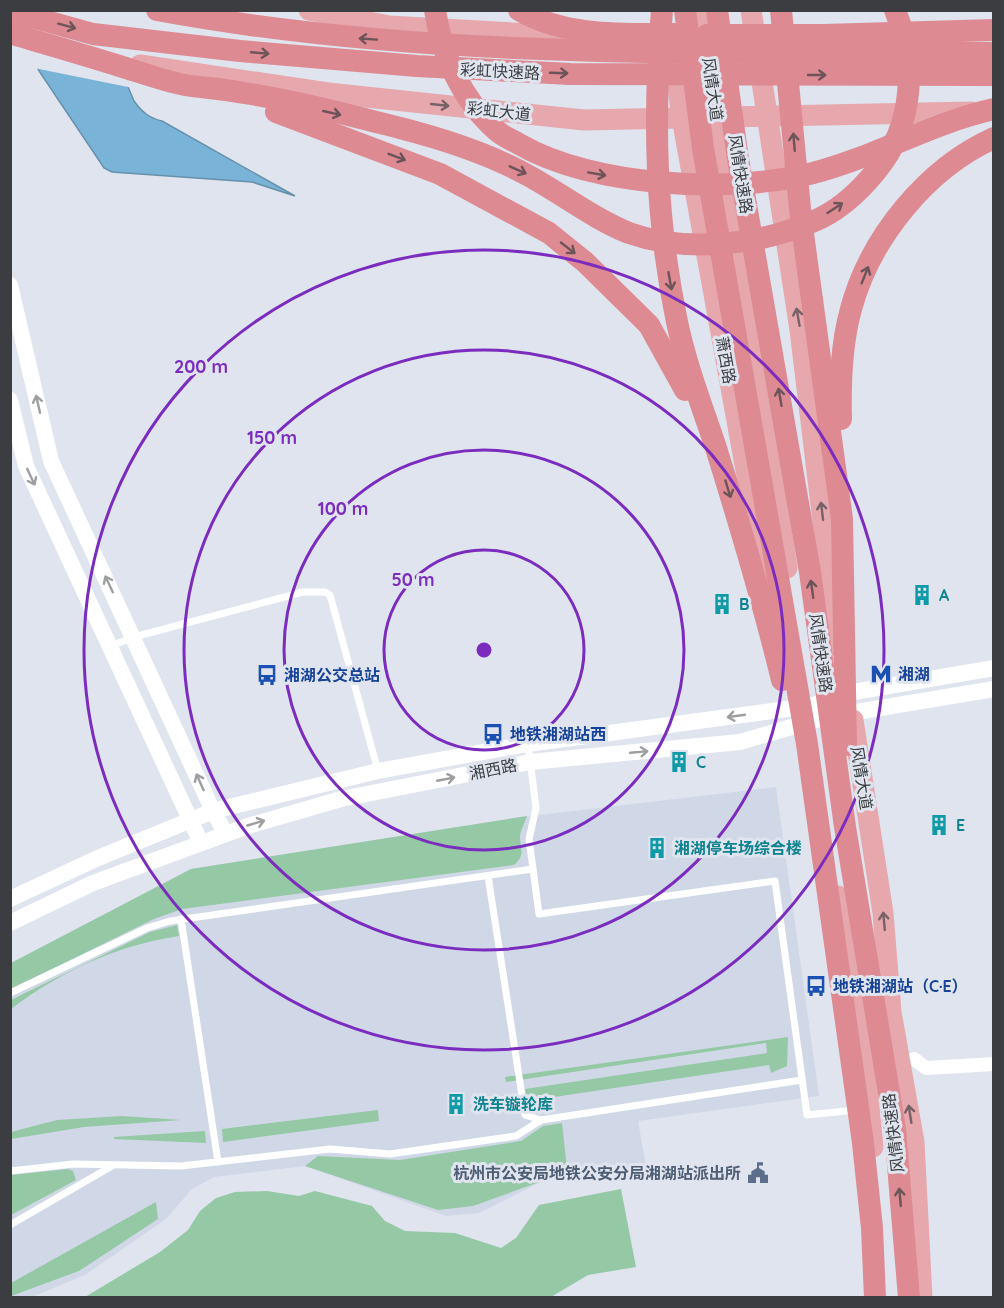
<svg xmlns="http://www.w3.org/2000/svg" width="1004" height="1308" font-family="Quicksand,'Noto Sans SC',sans-serif">
  <style>
    .built { fill: #d0d8e8 }
    .green { fill: #95c8a4 }
    .water { fill: #7ab3d8; stroke: #6790ab; stroke-width: 1.5 }
    .pier { fill: #dfe4ee }
    .lines { fill: none; stroke-linecap: round; stroke-linejoin: round }
    .service { stroke: #fff; stroke-width: 7 }
    .minor { stroke: #fff; stroke-width: 14 }
    .tertiary { stroke: #fff; stroke-width: 16 }
    .primary { stroke: #e6a7ad; stroke-width: 21 }
    .trunk { stroke: #de8a92; stroke-width: 22 }
    .oneway { stroke: #6c5459 }
    .oneway2 { stroke: #776267 }
    .oneway3 { stroke: #9d9ea0 }
    .ring { fill: none; stroke: #7b2cbf; stroke-width: 3 }
    .labels { text-anchor: middle; stroke-width: 6; stroke-linejoin: round; paint-order: stroke }
    .street-label { font-size: 16px; fill: #3b3d41; stroke: #dfe4ee }
    .culture-label { font-size: 16px; font-weight: bold; fill: #0d838f; stroke: #dfe4ee; text-anchor: start }
    .transit-label { font-size: 16px; font-weight: bold; fill: #164399; stroke: #dfe4ee; text-anchor: start }
    .service-label { font-size: 16px; font-weight: bold; fill: #4e5e75; stroke: #dfe4ee; text-anchor: end }
    .centre { fill: #7b2cbf; stroke: #dfe4ee; stroke-width: 3 }
    .ring-label { font-size: 18px; text-anchor: middle; font-weight: bold; fill: #7b2cbf; stroke: #dfe4ee; stroke-width: 6; stroke-linejoin: round; paint-order: stroke }
  </style>
  <rect width="100%" height="100%" fill="#dfe4ee"/>
  <!-- built -->
  <path class="built" d="M776 787 819 1096 638 1121 647 1172 545 1180 479 1213 446 1216 305 1166 214 1177 192 1189 166 1219 85 1275 32 1297 11 1298V963L191 869 514 818Z"/>
  <!-- green -->
  <g class="green">
    <path d="M527 816C525 822 521 830 520 836 520 850 526 854 514 865L182 909 154 919 11 989V963L191 869Z"/>
    <path d="M177 925 179 936C117 945 60 972 11 1009V1000L23 994 150 932Z"/>
    <path d="M788 1037 787 1066 771 1073 769 1065 527 1101 525 1089 767 1053 766 1043 506 1082 505 1077Z"/>
    <path d="M378 1110 379 1121 223 1142 222 1129Z"/>
    <path d="M122 1116 181 1120 84 1127 11 1139V1132L57 1120Z"/>
    <path d="M562 1123 568 1178 545 1180 473 1206 438 1210 305 1166 318 1156 400 1160 521 1141 543 1126Z"/>
    <path d="M205 1131 206 1143 114 1139V1137Z"/>
    <path d="M68 1169 73 1171 76 1180 11 1215V1175Z"/>
    <path d="M621 1189 636 1267 588 1275 551 1297H85L160 1252 188 1230 200 1211 216 1198 235 1192 267 1191 299 1196 315 1191 372 1206 385 1221 405 1231 455 1233 501 1248 516 1238 539 1205Z"/>
    <path d="M156 1202 158 1219 79 1271 11 1296V1283Z"/>
  </g>
  <!-- water -->
  <path class="water" d="M13 11H96L134 101C142 112 149 118 162 121L295 196 252 182 112 172 104 168 39 71Z"/>
  <!-- pier -->
  <path class="pier" d="M11 10H100L133 88 34 68Z"/>
  <g class="lines">
    <!-- service -->
    <g class="service">
      <path d="M111 646 134 637 303 592H325L330 595 378 771"/>
      <path d="M528 744 536 808 529 839 539 914 775 881 807 1115 856 1110"/>
      <path d="M488 876 525 1115 541 1120"/>
      <path d="M181 919 218 1162"/>
      <path d="M10 993 147 928 170 921 533 869"/>
      <path d="M10 1171 73 1164 181 1166 330 1149 390 1154 516 1136 541 1120 802 1080"/>
      <path d="M10 1225 112 1166"/>
    </g>
    <!-- minor -->
    <path class="minor" d="M914 1059 926 1068 994 1064"/>
    <!-- tertiary -->
    <g class="tertiary">
      <path d="M10 285 51 461 213 811 226 834"/>
      <path d="M10 400 26 466 201 843"/>
      <path d="M10 899 98 858 213 811 378 771 528 744 794 708 824 703 848 693 994 668"/>
      <path d="M10 923 93 883 248 826 341 799 530 762 740 742 826 717 994 689"/>
    </g>
    <!-- primary -->
    <g class="primary">
      <path d="M309 10 389 26 583 37"/>
      <path d="M704 10 717 117 787 568"/>
      <path d="M751 10 800 330 838 646"/>
      <path d="M674 57 682 118 769 597"/>
      <path d="M140 65 328 93 584 120 972 112"/>
      <path d="M853 720 883 913 891 1012 914 1142 922 1298"/>
      <path d="M838 896 857 986 873 1147"/>
    </g>
    <!-- trunk -->
    <g class="trunk">
      <path d="M157 10C432 61 715 52 994 53"/>
      <path d="M435 10C441 54 463 101 496 130 502 136 512 140 519 144 593 187 731 194 813 173 875 157 931 123 994 109"/>
      <path d="M519 10C565 37 623 34 674 34"/>
      <path d="M662 10C653 118 655 216 677 322 686 365 702 406 716 448 740 525 763 602 782 680"/>
      <path d="M685 10 703 148 807 744 863 1143 872 1228 875 1298"/>
      <path d="M717 10 738 159 810 572 845 827 895 1129 909 1298"/>
      <path d="M781 10 801 219 842 519 846 745"/>
      <path d="M10 11 93 34 240 51 417 66 570 74 994 75"/>
      <path d="M10 33C49 45 88 56 126 68 145 74 165 81 185 85 204 88 225 89 244 93 296 101 349 115 400 128 443 139 490 154 529 176 562 194 594 219 629 233 685 253 759 245 812 222 837 212 859 192 876 171 914 126 917 63 895 10"/>
      <path d="M707 35H824L994 30"/>
      <path d="M276 112 440 174 549 233 585 262 649 325 685 390"/>
      <path d="M841 419C840 382 841 345 851 309 870 238 927 168 994 138"/>
    </g>
  </g>
  <!-- one-way arrows -->
  <defs><path id="oneway-shaft" d="M-6 0H5M1.5-3L5.5 0L1.5 3" fill="none" stroke-width="1.6" stroke-linecap="round" stroke-linejoin="round" transform="scale(1.5)"/></defs>
  <g class="oneway">
    <use href="#oneway-shaft" transform="translate(67 26) rotate(15)"/>
    <use href="#oneway-shaft" transform="translate(368 39) rotate(-176)"/>
    <use href="#oneway-shaft" transform="translate(260 53) rotate(5)"/>
    <use href="#oneway-shaft" transform="translate(559 73) rotate(2)"/>
    <use href="#oneway-shaft" transform="translate(817 75)"/>
    <use href="#oneway-shaft" transform="translate(332 113) rotate(13)"/>
    <use href="#oneway-shaft" transform="translate(794 142) rotate(-95)"/>
    <use href="#oneway-shaft" transform="translate(397 157) rotate(21)"/>
    <use href="#oneway-shaft" transform="translate(518 170) rotate(24)"/>
    <use href="#oneway-shaft" transform="translate(597 174) rotate(10)"/>
    <use href="#oneway-shaft" transform="translate(835 208) rotate(-33)"/>
    <use href="#oneway-shaft" transform="translate(568 248) rotate(38)"/>
    <use href="#oneway-shaft" transform="translate(865 275) rotate(-68)"/>
    <use href="#oneway-shaft" transform="translate(670 281) rotate(80)"/>
    <use href="#oneway-shaft" transform="translate(780 397) rotate(-100)"/>
    <use href="#oneway-shaft" transform="translate(728 489) rotate(73)"/>
    <use href="#oneway-shaft" transform="translate(812 589) rotate(-98)"/>
    <use href="#oneway-shaft" transform="translate(900 1197) rotate(-95)"/>
  </g>
  <g class="oneway2">
    <use href="#oneway-shaft" transform="translate(440 105) rotate(6)"/>
    <use href="#oneway-shaft" transform="translate(798 317) rotate(-100)"/>
    <use href="#oneway-shaft" transform="translate(822 511) rotate(-97)"/>
    <use href="#oneway-shaft" transform="translate(884 921) rotate(-95)"/>
    <use href="#oneway-shaft" transform="translate(910 1114) rotate(-99)"/>
  </g>
  <g class="oneway3">
    <use href="#oneway-shaft" transform="translate(38 404) rotate(-103)"/>
    <use href="#oneway-shaft" transform="translate(31 477) rotate(65)"/>
    <use href="#oneway-shaft" transform="translate(109 584) rotate(-115)"/>
    <use href="#oneway-shaft" transform="translate(736 716) rotate(172)"/>
    <use href="#oneway-shaft" transform="translate(639 752) rotate(-5)"/>
    <use href="#oneway-shaft" transform="translate(446 779) rotate(-11)"/>
    <use href="#oneway-shaft" transform="translate(200 782) rotate(-114)"/>
    <use href="#oneway-shaft" transform="translate(256 823) rotate(-16)"/>
  </g>
  <!-- distance rings -->
  <g class="ring">
    <circle cx="484" cy="650" r="100"/>
    <circle cx="484" cy="650" r="200"/>
    <circle cx="484" cy="650" r="300"/>
    <circle cx="484" cy="650" r="400"/>
  </g>
  <!-- icons -->
  <defs>
    <symbol id="building-bare" viewBox="-9 -9 18 18"><path d="M-4-6H4V6H1V3H-1V6H-4ZM-2.5-4.3h1.7v1.8h-1.7ZM.8-4.3h1.7v1.8H.8ZM-2.5-1h1.7V.8h-1.7ZM.8-1h1.7V.8H.8Z" fill="#0f9aa8" stroke="#dfe4ee" stroke-width="2.5" paint-order="stroke"/></symbol>
    <symbol id="metro-bare" viewBox="-9 -9 18 18"><path d="M-5.5 5V-5H-3L0 0L3-5H5.5V5H3V-.5L0 4L-3-.5V5Z" fill="#1a4fb4" stroke="#dfe4ee" stroke-width="2.5" paint-order="stroke"/></symbol>
    <symbol id="bus-bare" viewBox="-9 -9 18 18"><path d="M-5-6H5V4H4V6H2V4H-2V6H-4V4H-5ZM-3.5-4V0h7V-4ZM-3.5 1.2v1.5H-2V1.2ZM2 1.2v1.5H3.5V1.2Z" fill="#1a4fb4" stroke="#dfe4ee" stroke-width="2.5" paint-order="stroke"/></symbol>
    <symbol id="civic-bare" viewBox="-9 -9 18 18"><path d="M-.6-6.5H3V-4.5H.6V-3L4-1V1h2V6H-6V1h2V-1L-.6-3ZM-1.2 2.5V6h2.4V2.5Z" fill="#5c6f8a" stroke="#dfe4ee" stroke-width="2.5" paint-order="stroke"/></symbol>
  </defs>
  <g fill-rule="evenodd">
    <use href="#building-bare" x="907" y="580" width="30" height="30"/>
    <use href="#building-bare" x="707" y="589" width="30" height="30"/>
    <use href="#metro-bare" x="866" y="659" width="30" height="30"/>
    <use href="#bus-bare" x="252" y="660" width="30" height="30"/>
    <use href="#bus-bare" x="478" y="719" width="30" height="30"/>
    <use href="#building-bare" x="664" y="747" width="30" height="30"/>
    <use href="#building-bare" x="924" y="810" width="30" height="30"/>
    <use href="#building-bare" x="642" y="833" width="30" height="30"/>
    <use href="#bus-bare" x="801" y="971" width="30" height="30"/>
    <use href="#building-bare" x="441" y="1089" width="30" height="30"/>
    <use href="#civic-bare" x="743" y="1158" width="30" height="30"/>
  </g>
  <g class="labels">
    <!-- street labels -->
    <g class="street-label">
      <text transform="translate(500 71) rotate(3)" y="6">彩虹快速路</text>
      <text transform="translate(713 89) rotate(82)" y="6">风情大道</text>
      <text transform="translate(499 111) rotate(6)" y="6">彩虹大道</text>
      <text transform="translate(741 174) rotate(81)" y="6">风情快速路</text>
      <text transform="translate(726 360) rotate(80)" y="6">萧西路</text>
      <text transform="translate(821 653) rotate(82)" y="6">风情快速路</text>
      <text transform="translate(493 769) rotate(-11)" y="6">湘西路</text>
      <text transform="translate(862 778) rotate(81)" y="6">风情大道</text>
      <text transform="translate(893 1133) rotate(-97)" y="6">风情快速路</text>
    </g>
    <!-- culture labels -->
    <g class="culture-label">
      <text x="939" y="601">A</text>
      <text x="739" y="610">B</text>
      <text x="696" y="768">C</text>
      <text x="956" y="831">E</text>
      <text x="674" y="854">湘湖停车场综合楼</text>
      <text x="473" y="1110">洗车镟轮库</text>
    </g>
    <!-- transit labels -->
    <g class="transit-label">
      <text x="898" y="680">湘湖</text>
      <text x="284" y="681">湘湖公交总站</text>
      <text x="510" y="740">地铁湘湖站西</text>
      <text x="833" y="992">地铁湘湖站（C·E）</text>
    </g>
    <!-- service labels -->
    <g class="service-label">
      <text x="741" y="1179">杭州市公安局地铁公安分局湘湖站派出所</text>
    </g>
  </g>
  <circle cx="484" cy="650" r="9" class="centre"/>
  <g class="ring-label">
    <text x="201" y="373">200 m</text>
    <text x="272" y="444">150 m</text>
    <text x="343" y="515">100 m</text>
    <text x="413" y="586">50 m</text>
  </g>
  <!-- border -->
  <rect width="1004" height="1308" fill="none" stroke="#3b3d41" stroke-width="24"/>
</svg>
